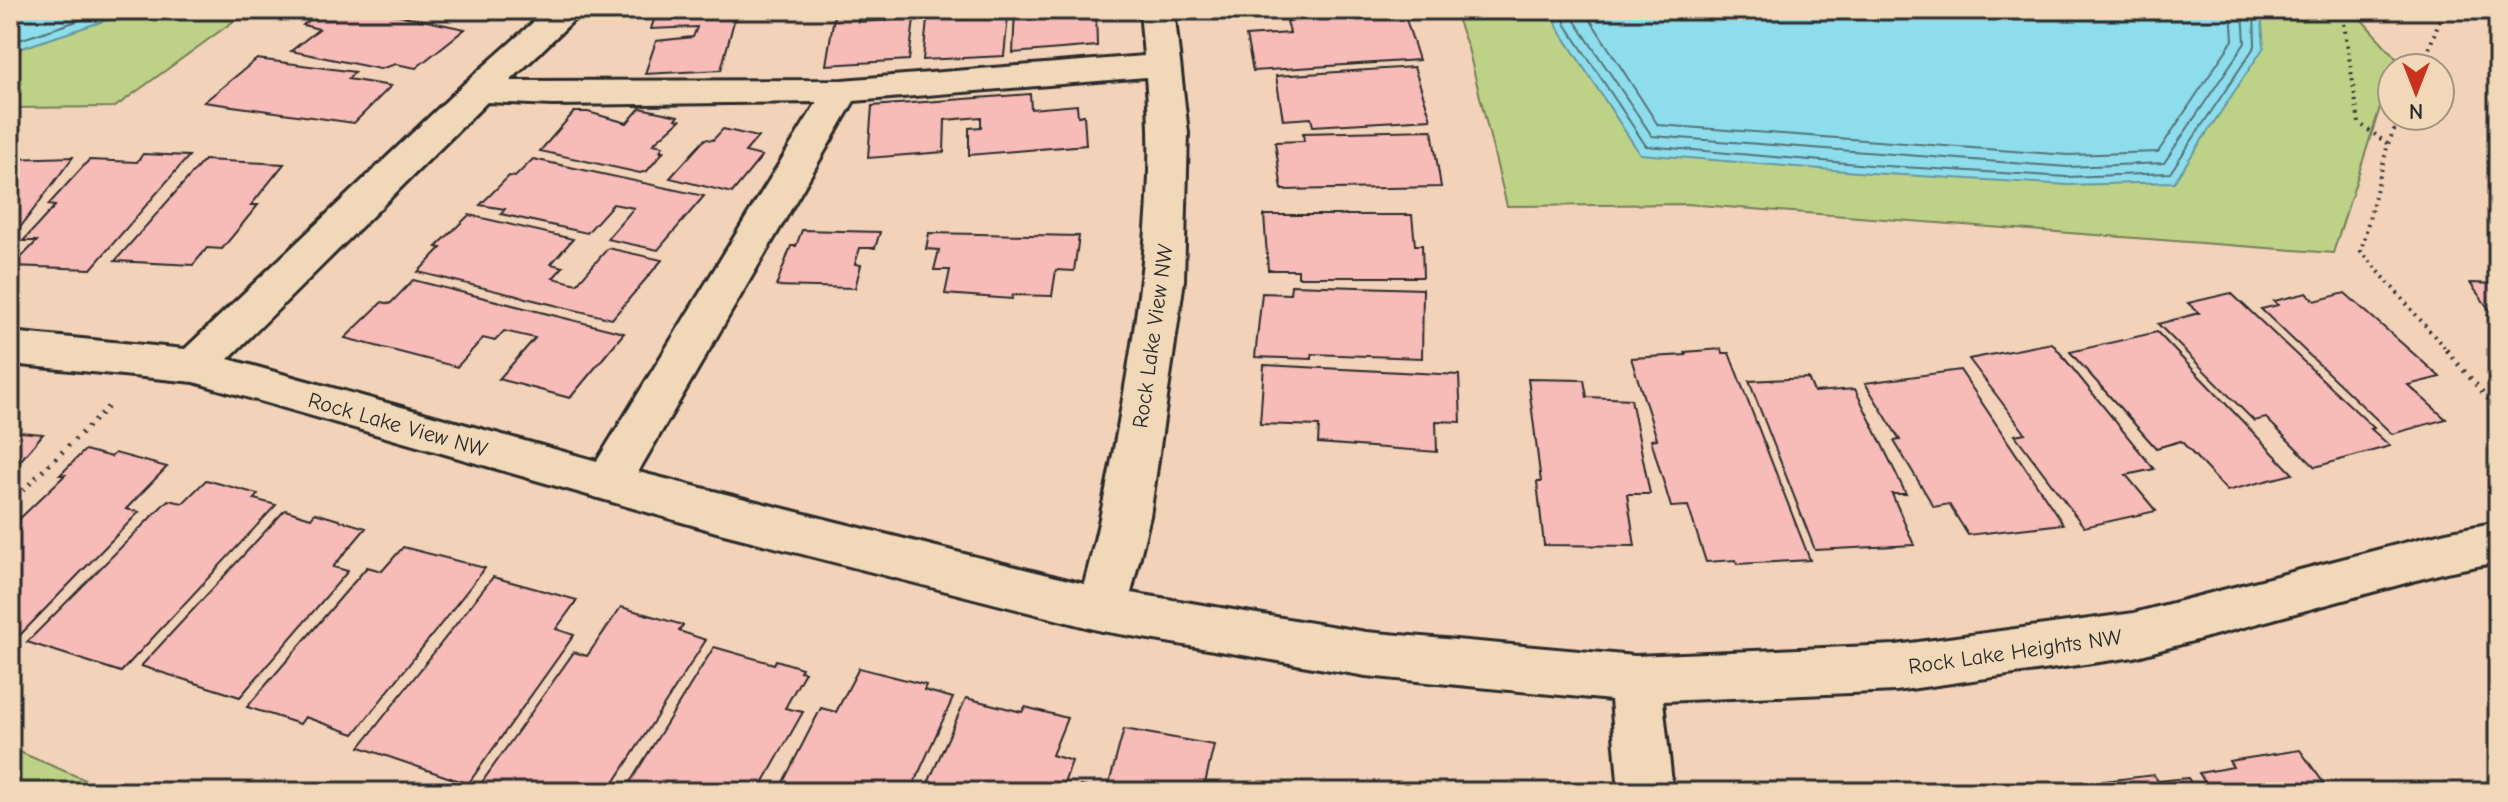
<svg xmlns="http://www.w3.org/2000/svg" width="2508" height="802" font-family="'Comic Neue',sans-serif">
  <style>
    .green { fill: #bed287; stroke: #747e59; stroke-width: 2 }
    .water { fill: #8eddec; stroke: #66969f; stroke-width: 2 }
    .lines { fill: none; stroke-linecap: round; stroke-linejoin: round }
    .shore { stroke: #537278; stroke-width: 2 }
    .building { fill: #f7bbb8; stroke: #2b2b2b; stroke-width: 2 }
    .minor-casing { stroke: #2b2b2b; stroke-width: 6 }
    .path-far1 { stroke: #2b2b2b; stroke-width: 4; stroke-dasharray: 2 5; stroke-linecap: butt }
    .path { stroke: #2b2b2b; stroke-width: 5; stroke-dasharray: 2 7; stroke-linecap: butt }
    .minor { fill: #f1d8b9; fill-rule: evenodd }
    .labels { text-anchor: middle; stroke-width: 6; stroke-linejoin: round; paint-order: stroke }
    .street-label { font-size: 22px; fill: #2b2b2b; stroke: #f1d8b9 }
  </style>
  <rect width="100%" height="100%" fill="#f2d2b9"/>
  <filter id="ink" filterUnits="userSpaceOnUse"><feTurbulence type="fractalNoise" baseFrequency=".0125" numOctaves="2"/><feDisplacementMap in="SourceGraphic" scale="16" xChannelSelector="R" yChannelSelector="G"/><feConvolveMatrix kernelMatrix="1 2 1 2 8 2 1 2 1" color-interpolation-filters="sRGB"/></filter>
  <g filter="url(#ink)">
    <!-- green -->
    <g class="green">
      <path d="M10 10H249L115 107 10 108Z"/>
      <path d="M1454 10H2353L2396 58 2333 253 1686 204 1507 206 1468 48Z"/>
      <path d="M10 748 114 792H10Z"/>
    </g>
    <!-- water -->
    <g class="water">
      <path d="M10 10H137L10 52Z"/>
      <path d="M1553 10H2261L2264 47 2174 182 2068 185 1870 173 1640 154 1558 28Z"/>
    </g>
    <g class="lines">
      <!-- shore -->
      <g class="shore">
        <path d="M1561 10 1566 25 1646 146 1870 165 2067 177 2170 173 2255 46 2254 10"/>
        <path d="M1572 10 1575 21 1652 136 2068 167 2164 163 2245 43 2243 10"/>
        <path d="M1584 10 1658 125 2068 155 2158 152 2233 40 2231 10"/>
        <path d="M10 43 111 10"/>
      </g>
    </g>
    <!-- building -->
    <g class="building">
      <path d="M322 10H374L465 29 416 68 396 64 380 69 291 51 319 29 303 25Z"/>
      <path d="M657 10H737L721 70 645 74 656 41 693 37 697 27 651 29Z"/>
      <path d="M835 10H860L858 22 914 19 909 60 826 65Z"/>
      <path d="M928 10H951L950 19 1008 16 1004 56 923 60Z"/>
      <path d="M1015 10H1096L1097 46 1013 53Z"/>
      <path d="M1404 13 1419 60 1253 71 1246 36 1290 33 1287 21Z"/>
      <path d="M257 59 355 72 348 79 391 86 354 123 204 102Z"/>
      <path d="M1414 67 1431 119 1313 126 1311 118 1283 120 1276 76Z"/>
      <path d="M1030 94 1031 109 1077 105 1078 116 1084 115 1086 145 969 155V128L981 127V117L945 120 944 152 868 158 872 106Z"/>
      <path d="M640 108 678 116 676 119 680 120 653 144 663 146 660 151H664L647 171 640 173 540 151 574 112H588L627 123Z"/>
      <path d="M723 129 758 137 745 152 762 156 732 193 670 178 705 139 713 140Z"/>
      <path d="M1432 130 1441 187 1282 190 1275 142 1304 141 1303 133Z"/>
      <path d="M143 154 189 156 91 269 13 266 37 241H23L55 206 48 205 89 160 137 162Z"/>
      <path d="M73 157 10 241V159Z"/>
      <path d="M533 159 704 196 658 250 607 239 634 208 613 204 587 233 501 214 505 209 480 205 509 176 515 177Z"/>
      <path d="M204 160 284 164 251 205H258L222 249 207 248 193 265 115 261Z"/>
      <path d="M469 215 573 239 551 264 563 267 553 278 577 284 608 248 662 260 612 319 418 272 441 248 436 247Z"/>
      <path d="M1264 215H1412L1415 245H1422L1423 277H1298V270H1268Z"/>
      <path d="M802 230 880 232 875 248H860L855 264 861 265 855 288 776 286 791 246H796Z"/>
      <path d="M929 233 1079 236 1074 271 1056 270 1052 296 1013 295 1012 299 945 294 950 270H934L939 250 926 249Z"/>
      <path d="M413 280 624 333 570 398 499 379 535 338 504 331 495 341 483 338 457 367 345 338 382 302 390 304Z"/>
      <path d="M2470 283 2498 284V329L2488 316H2494Z"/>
      <path d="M1291 285 1423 289 1422 358 1312 354V359L1255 357 1262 293 1290 294Z"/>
      <path d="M2231 293 2374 428 2371 429 2390 446 2315 467 2266 418 2254 421 2158 324 2199 313 2188 303Z"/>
      <path d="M2307 293 2315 301 2345 293 2440 377 2408 385 2446 419 2392 434 2261 309 2278 305 2274 301Z"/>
      <path d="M2157 332 2293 474 2227 491 2181 441 2156 448 2070 352Z"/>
      <path d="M2052 343 2154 469 2126 475 2156 511 2084 527 2015 435 2025 433 1969 359Z"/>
      <path d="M1721 349 1722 353H1729L1810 560 1737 564 1736 560 1706 562 1688 506 1671 507 1651 440 1657 439 1631 358 1686 355 1685 352Z"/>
      <path d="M1264 365 1459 375 1461 422 1436 421 1437 452 1318 443 1319 426 1260 424Z"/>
      <path d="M1960 370 2063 524 1968 535 1949 504 1934 507 1894 441 1900 440 1865 383Z"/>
      <path d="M1808 378 1814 392 1855 389 1906 494H1892L1914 545 1815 550 1749 381Z"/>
      <path d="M1528 379 1584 380 1587 397 1631 399 1650 494H1627L1635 546 1544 545 1537 482H1541Z"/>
      <path d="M10 431 43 434 10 473Z"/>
      <path d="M85 450 111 457 115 453 167 467 126 509 139 512 20 635 10 632V528L65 475H60Z"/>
      <path d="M206 480 258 494 254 499 276 505 121 672 27 642 168 500 183 503Z"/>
      <path d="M285 510 311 518 315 513 366 528 333 567 348 571 240 697 141 666Z"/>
      <path d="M403 547 485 568 354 734 305 717 300 724 247 707 367 567 382 571Z"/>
      <path d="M493 577 577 600 556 629 574 635 468 784 360 747Z"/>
      <path d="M621 607 683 625 679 631 706 640 608 792H502L480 785 574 652 587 656Z"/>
      <path d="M714 647 774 664 776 660 802 668 800 671 805 672 785 708 803 712 758 792H624Z"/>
      <path d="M859 668 926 685 924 690 953 698 910 792H778L821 708 836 712Z"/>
      <path d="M966 698 1022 712 1025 707 1067 718 1052 755 1072 761 1061 792H924Z"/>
      <path d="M1124 729 1214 745 1203 792H1079L1080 786 1107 791Z"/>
      <path d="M2300 750 2330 792H2211L2199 773 2233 767 2229 761Z"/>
      <path d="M2154 775 2158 781 2188 778 2197 792H2084L2079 784Z"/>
      <path d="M2027 786 2030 792H1987L1986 788Z"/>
    </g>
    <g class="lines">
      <defs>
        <path id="minor" d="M547 10H584L510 81 842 80 1144 56 1140 10H1174L1188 133 1184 280 1150 516 1131 593 1366 632 1635 656 1896 645 2134 613 2446 532 2498 522V562L2446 572 2134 657 1896 691 1663 701 1673 792H1619L1611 700 1366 676 1102 631 720 533 194 382 10 364V332L185 349 465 83ZM1146 77C1156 184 1142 287 1124 393 1113 457 1101 521 1084 584L638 472 854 101ZM487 102 552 105 817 102 597 461 228 359Z"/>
      </defs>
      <!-- minor casing -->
      <use href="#minor" class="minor-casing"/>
      <!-- path-far1 -->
      <g class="path-far1">
        <path d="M2342 10 2359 123 2388 144"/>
        <path d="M2422 68 2443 10"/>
        <path d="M2400 116 2388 144 2361 251 2448 352"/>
      </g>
      <!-- path -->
      <g class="path">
        <path d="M2446 350 2498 410"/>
        <path d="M10 503 110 405"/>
      </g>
      <!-- minor -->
      <use href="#minor" class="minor"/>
    </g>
  </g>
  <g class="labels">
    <!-- street labels -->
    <g class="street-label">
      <text transform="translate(1152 336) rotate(-82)" y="8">Rock Lake View NW</text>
      <text transform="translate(398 424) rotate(16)" y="8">Rock Lake View NW</text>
      <text transform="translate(2015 651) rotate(-8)" y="8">Rock Lake Heights NW</text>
    </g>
  </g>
  <!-- margin -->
  <rect width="2508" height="802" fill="none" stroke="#f1d8b9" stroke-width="40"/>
  <rect x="20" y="20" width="2468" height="762" fill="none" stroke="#2b2b2b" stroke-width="3" filter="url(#ink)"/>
  <!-- north arrow -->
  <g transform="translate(2416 92) rotate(180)"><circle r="38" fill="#f1d8b9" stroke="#a29380" stroke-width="2"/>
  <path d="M0-6L14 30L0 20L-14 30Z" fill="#c8321e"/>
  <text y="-12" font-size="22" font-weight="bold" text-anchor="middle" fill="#2b2b2b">N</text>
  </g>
</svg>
